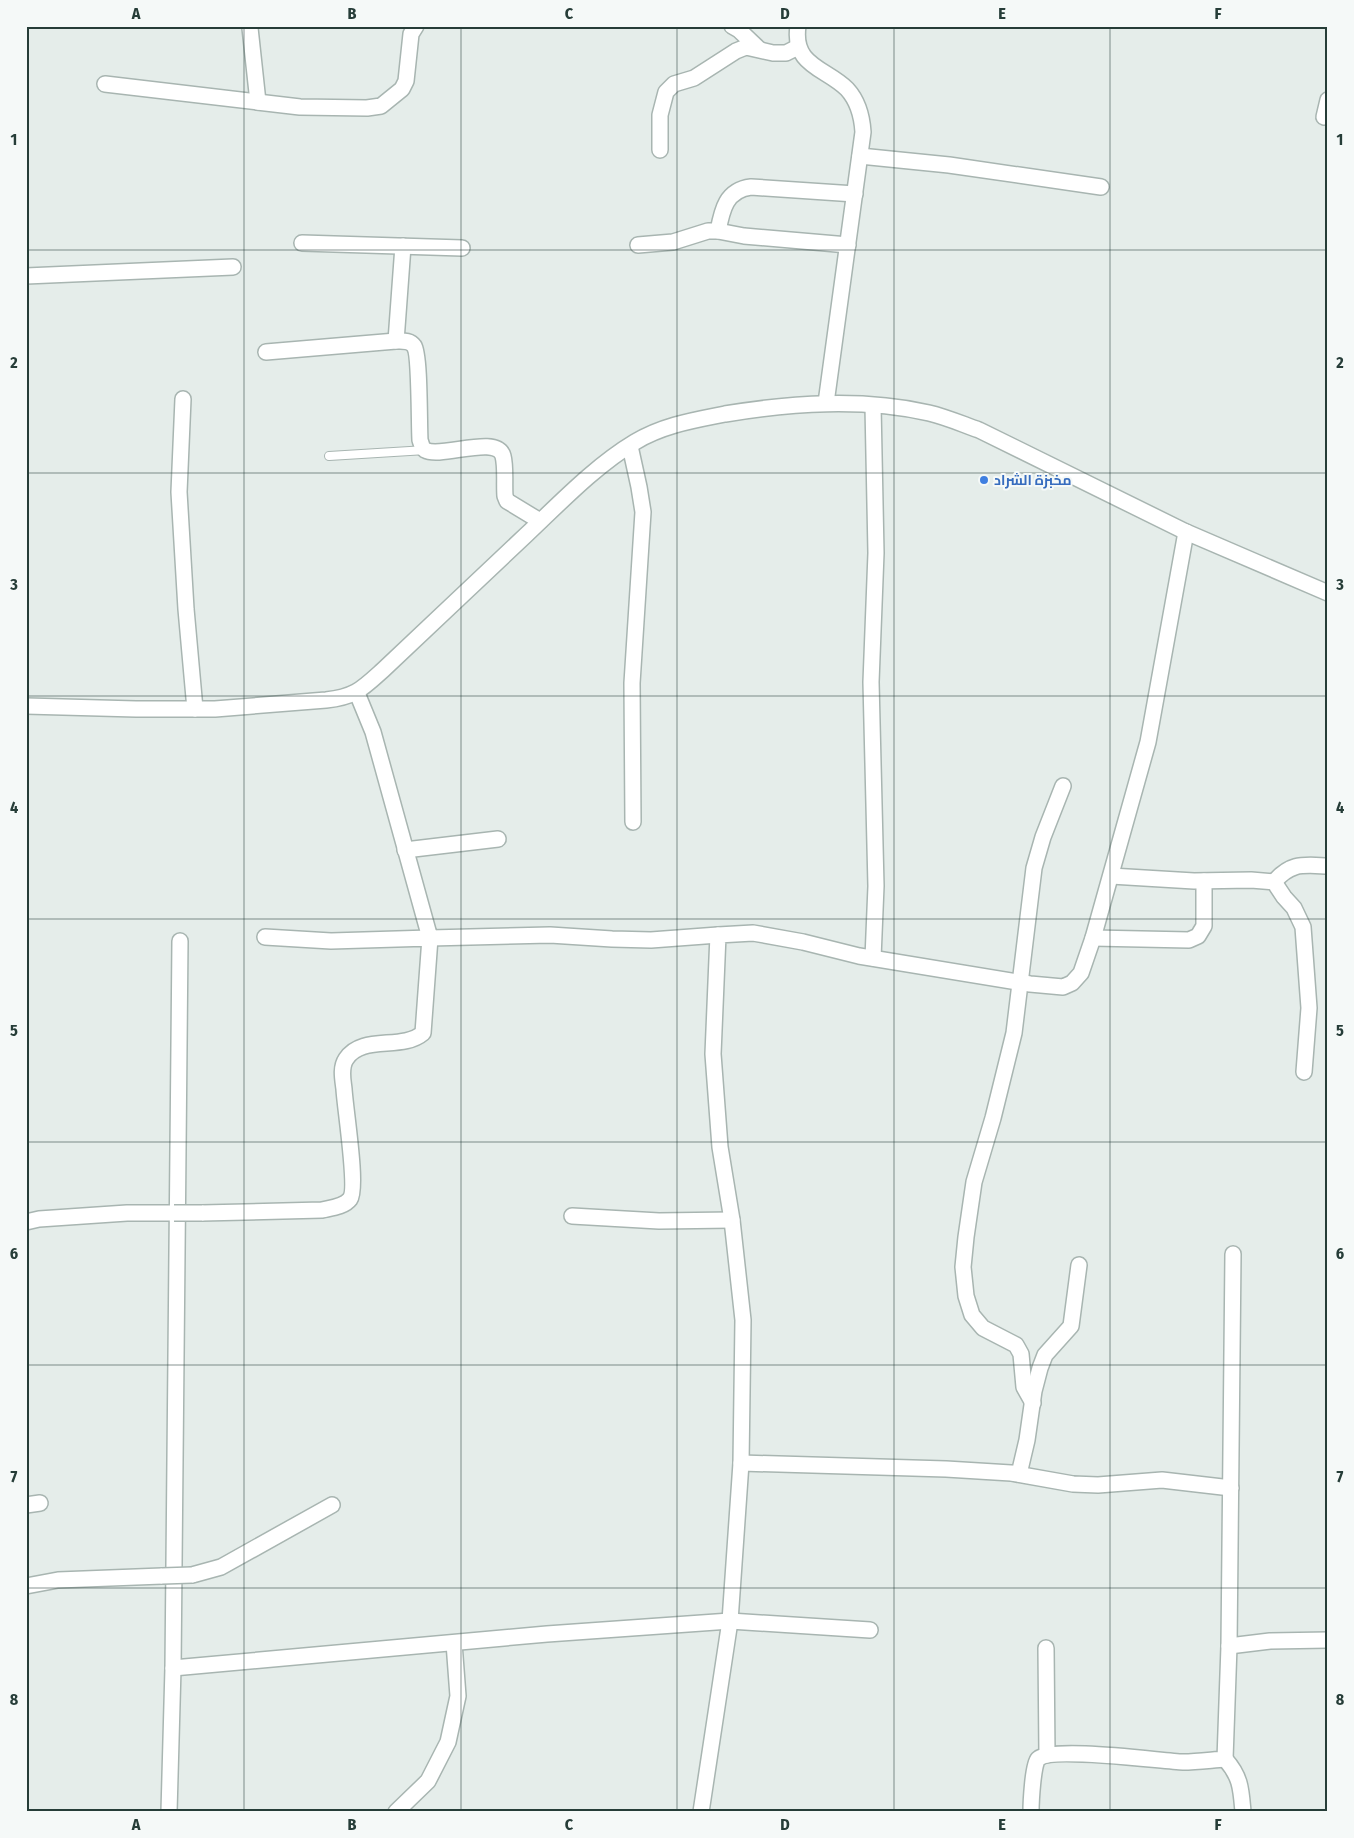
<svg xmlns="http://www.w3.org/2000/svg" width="1354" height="1838" font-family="'Fira Sans Condensed',Cairo,sans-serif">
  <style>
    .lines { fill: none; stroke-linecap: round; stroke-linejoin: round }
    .service-casing { stroke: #a8b5b1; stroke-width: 10 }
    .minor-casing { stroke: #a8b5b1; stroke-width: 18 }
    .service { stroke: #fff; stroke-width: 8 }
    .minor { stroke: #fff; stroke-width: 15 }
    .minor-bridge-casing { stroke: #a8b5b1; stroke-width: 18; stroke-linecap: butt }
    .minor-bridge { stroke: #fff; stroke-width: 15 }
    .grid { fill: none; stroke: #263d38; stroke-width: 1; stroke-opacity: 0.55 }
    .shop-dot { fill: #3f7fe0; stroke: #f5f9f8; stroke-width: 2 }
    .labels { text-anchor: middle; stroke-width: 4; stroke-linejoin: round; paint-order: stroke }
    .shop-label { font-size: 14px; font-weight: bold; fill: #366cbe; stroke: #f5f9f8; text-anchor: start }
    .neatline { fill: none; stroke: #263d38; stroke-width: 2 }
    .grid-label { font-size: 16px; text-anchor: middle; font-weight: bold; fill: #263d38 }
  </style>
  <rect width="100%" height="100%" fill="#e5edea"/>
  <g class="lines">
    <defs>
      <path id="service" d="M329 456 426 450"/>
      <g id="minor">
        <path d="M732 26 739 30 759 49"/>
        <path d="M798 26C792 66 826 68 847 89 858 101 862 116 863 132L826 403"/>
        <path d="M250 28 258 102"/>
        <path d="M105 84 300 107 367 108 381 106 402 89 406 81 411 34 416 26"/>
        <path d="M1324 117 1328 100"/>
        <path d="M660 150V115L666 92 674 84 694 78 736 51 746 47 773 53H786L798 47"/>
        <path d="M860 156 949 165 1101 187"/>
        <path d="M718 231 744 236 848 245"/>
        <path d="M302 243 462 248"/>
        <path d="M638 245 673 242 708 231H718C722 210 726 190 751 187L855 194"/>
        <path d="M26 276 233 267"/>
        <path d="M396 341 403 246"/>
        <path d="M266 352 396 341C403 341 410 340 414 346 420 354 419 425 420 440 421 443 422 448 425 450 441 459 497 434 503 456 506 467 504 484 505 496L507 501 540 521"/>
        <path d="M183 399 179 492 186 609 195 709"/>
        <path d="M630 446 639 487 643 512 632 683 633 822"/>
        <path d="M357 693 373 732 430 938 550 935 612 939 651 940 718 935"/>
        <path d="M26 706 136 709H215L326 700C355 697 362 689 383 670 431 625 478 580 526 535 560 503 595 466 635 442 663 425 695 420 725 414 792 403 862 398 929 413 946 417 962 424 979 430L1186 532 1328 593"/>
        <path d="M405 850 498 839"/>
        <path d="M1111 876 1194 881 1251 880 1274 882 1284 897 1294 908 1303 927 1309 1008 1304 1072"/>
        <path d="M1274 882C1291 862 1303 865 1328 866"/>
        <path d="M1093 938 1189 940 1198 936 1204 926V881"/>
        <path d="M873 958 876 886 871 682 876 553 873 406"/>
        <path d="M202 1213 322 1210C330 1208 344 1207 350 1199 358 1188 345 1108 344 1089 343 1080 340 1068 346 1059 362 1034 402 1051 423 1033L430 938 331 941 265 937"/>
        <path d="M572 1216 659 1221 732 1220"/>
        <path d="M26 1222 39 1219 127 1213H174"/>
        <path d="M1033 1403 1024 1387 1021 1354 1016 1345 983 1328 972 1315 966 1296 963 1267 966 1237 974 1182 993 1118 1014 1033 1034 868 1043 837 1063 786"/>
        <path d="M741 1463 946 1469 1011 1473 1073 1484 1098 1485 1162 1480 1231 1488"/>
        <path d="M1019 1474 1027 1440 1034 1391 1040 1368 1045 1355 1071 1326 1079 1265"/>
        <path d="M26 1505 40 1503"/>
        <path d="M192 1575 221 1567 332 1505"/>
        <path d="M26 1586 58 1580 162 1576"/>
        <path d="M1229 1646 1270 1641 1328 1640"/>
        <path d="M1046 1648 1047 1755"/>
        <path d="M173 1668 547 1634 730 1621 870 1630"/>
        <path d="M1225 1759C1241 1777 1241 1789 1243 1812"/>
        <path d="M169 1812 173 1668 180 941"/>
        <path d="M396 1812 428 1781 448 1742 458 1696 454 1643"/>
        <path d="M701 1812 730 1621 741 1463 743 1320 732 1220 720 1147 713 1054 718 935 753 933 803 942 859 956 1030 984 1063 987 1072 983 1081 973 1093 938 1148 742 1186 532"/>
        <path d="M1031 1812C1031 1802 1033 1764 1038 1759 1051 1746 1160 1761 1183 1762 1197 1762 1211 1760 1225 1759L1229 1646 1233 1254"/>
      </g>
    </defs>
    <!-- service casing -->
    <use href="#service" class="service-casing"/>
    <!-- minor casing -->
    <use href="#minor" class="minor-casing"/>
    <!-- service -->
    <use href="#service" class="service"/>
    <!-- minor -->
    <use href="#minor" class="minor"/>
    <defs>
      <g id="minor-bridge">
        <path d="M174 1213H202"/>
        <path d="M162 1576 192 1575"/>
      </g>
    </defs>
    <!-- minor-bridge casing -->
    <use href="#minor-bridge" class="minor-bridge-casing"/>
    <!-- minor-bridge -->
    <use href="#minor-bridge" class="minor-bridge"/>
  </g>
  <!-- grid -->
  <path class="grid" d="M244 26V1812M461 26V1812M677 26V1812M894 26V1812M1110 26V1812M26 250H1328M26 473H1328M26 696H1328M26 919H1328M26 1142H1328M26 1365H1328M26 1588H1328"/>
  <!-- markers -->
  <circle class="shop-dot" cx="984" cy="480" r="5"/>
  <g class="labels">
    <!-- shop labels -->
    <g class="shop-label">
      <text x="994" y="485">مخبزة الشراد</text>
    </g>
  </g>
  <!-- border -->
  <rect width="1354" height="1838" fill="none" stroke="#f5f9f8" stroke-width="55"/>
  <rect x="28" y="28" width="1298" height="1782" class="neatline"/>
  <g class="grid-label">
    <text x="136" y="19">A</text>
    <text x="352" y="19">B</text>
    <text x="569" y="19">C</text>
    <text x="785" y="19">D</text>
    <text x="1002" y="19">E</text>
    <text x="1218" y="19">F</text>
    <text x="14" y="145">1</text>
    <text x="1340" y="145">1</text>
    <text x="14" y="368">2</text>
    <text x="1340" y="368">2</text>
    <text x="14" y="590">3</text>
    <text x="1340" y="590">3</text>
    <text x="14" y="813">4</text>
    <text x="1340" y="813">4</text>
    <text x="14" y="1036">5</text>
    <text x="1340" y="1036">5</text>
    <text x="14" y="1259">6</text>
    <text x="1340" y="1259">6</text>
    <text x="14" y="1482">7</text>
    <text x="1340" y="1482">7</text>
    <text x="14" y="1705">8</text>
    <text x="1340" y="1705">8</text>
    <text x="136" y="1830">A</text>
    <text x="352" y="1830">B</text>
    <text x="569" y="1830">C</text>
    <text x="785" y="1830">D</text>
    <text x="1002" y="1830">E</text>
    <text x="1218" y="1830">F</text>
  </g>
</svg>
